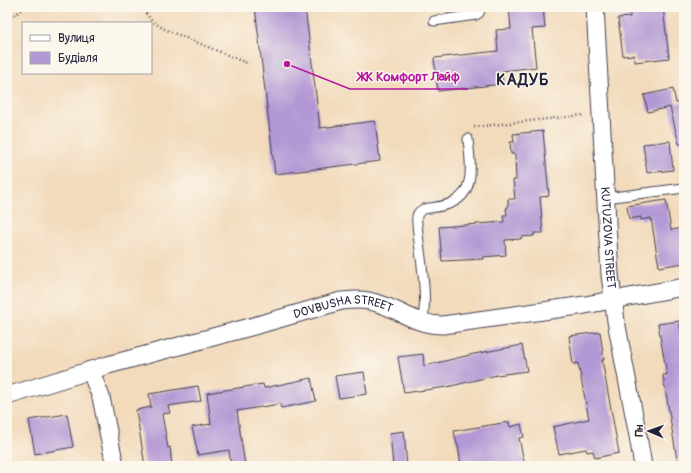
<svg xmlns="http://www.w3.org/2000/svg" width="691" height="473" font-family="Pangolin,sans-serif">
  <style>
    .building { fill: #b298d4 }
    .lines { fill: none; stroke-linecap: round; stroke-linejoin: round }
    .lane-casing { stroke: #413e4e; stroke-width: 11 }
    .street-casing { stroke: #413e4e; stroke-width: 19 }
    .path { stroke: #413e4e; stroke-width: 2.5; stroke-dasharray: 1 3; stroke-linecap: butt }
    .lane { stroke: #fff; stroke-width: 9 }
    .street { stroke: #fff; stroke-width: 17 }
    .labels { text-anchor: middle; stroke-width: 3; stroke-linejoin: round; paint-order: stroke }
    .street-label { font-size: 12px; fill: #22223b; stroke: #fbf7ec }
    .district-label { font-size: 16px; font-weight: bold; letter-spacing: 1px; fill: #22223b; stroke: #fbf7ec }
    .leader { fill: none; stroke: #b5179e; stroke-width: 1.5 }
    .callout-dot { fill: #b5179e; stroke: #fbf7ec; stroke-width: 1.5 }
    .callout-label { font-size: 13px; text-anchor: middle; font-weight: bold; fill: #b5179e; stroke: #fbf7ec; stroke-width: 3; stroke-linejoin: round; paint-order: stroke }
  </style>
  <rect width="100%" height="100%" fill="#fbf7ec"/>
  <filter id="ink" filterUnits="userSpaceOnUse"><feTurbulence type="fractalNoise" baseFrequency=".025" numOctaves="2"/><feDisplacementMap in="SourceGraphic" scale="8" xChannelSelector="R" yChannelSelector="G"/><feConvolveMatrix kernelMatrix="1 2 1 2 8 2 1 2 1" color-interpolation-filters="sRGB"/></filter>
  <filter id="wash" filterUnits="userSpaceOnUse"><feTurbulence type="fractalNoise" baseFrequency=".012" numOctaves="4" result="noise"/><feDisplacementMap in="SourceGraphic" scale="16" xChannelSelector="R" yChannelSelector="G"/><feGaussianBlur stdDeviation="0.9" result="paint"/><feColorMatrix in="noise" values="0 0 0 0 0 0 0 0 0 0 0 0 0 0 0 0 0 1.4 0 .05"/><feComposite in="paint" operator="in"/></filter>
  <g filter="url(#wash)">
    <rect width="100%" height="100%" fill="#f2dabb"/>
    <g id="blocks">
      <!-- building -->
      <g class="building">
        <path d="M255 7H305L320 128 375 121 380 161 275 174Z"/>
        <path d="M509 7H543L545 28 532 29 536 67 502 71 503 84 438 91 434 58 498 51 496 30 511 29Z"/>
        <path d="M629 7H663L669 58 635 62 634 55 623 56 618 18 630 17Z"/>
        <path d="M673 89 676 103 684 102V144H679L670 107 648 112 644 95Z"/>
        <path d="M543 131 549 196 540 197 543 233H534V236L521 237V239L505 240 506 255 483 257 484 259 442 261 439 227 504 222 503 215H507L506 208H508V199H515L513 180H516L515 154H511L510 142H514L513 134Z"/>
        <path d="M670 141 673 170 647 173 643 144Z"/>
        <path d="M666 200 671 230 683 228 684 263 659 267 651 218 641 220V217L629 219 627 206Z"/>
        <path d="M679 321 684 349V459L677 460 663 375H667L658 324Z"/>
        <path d="M600 332 604 360H602L619 453 595 458 593 451 587 452 586 449 559 454 553 427 589 419 578 363 573 364 569 336Z"/>
        <path d="M522 345 527 371 497 375 447 387 404 393 398 357 423 354 424 366 474 354Z"/>
        <path d="M364 372 367 394 339 398 335 376Z"/>
        <path d="M311 378 316 401 281 408 280 404 237 411 245 466H231L229 450 198 455 192 427 211 424 207 393 263 384 264 388Z"/>
        <path d="M198 386 201 401 168 406 170 413 162 414 168 448 170 447 172 466H145L136 410 151 407 149 394Z"/>
        <path d="M67 414 73 447 35 454 29 420Z"/>
        <path d="M509 422 510 427 521 424 524 437 519 438 525 466H461L458 445H457L454 431Z"/>
        <path d="M404 431 407 466H393L390 433Z"/>
      </g>
    </g>
  </g>
  <g filter="url(#ink)">
    <use href="#blocks" fill-opacity="0" stroke="#413e4e" stroke-width="1"/>
    <g class="lines">
      <defs>
        <g id="lane">
          <path d="M434 21 476 15 479 13 481 7"/>
          <path d="M605 198 684 188"/>
          <path d="M422 323C429 295 419 252 417 223 416 216 417 212 424 209 433 207 443 207 451 203 477 193 470 161 468 139"/>
        </g>
        <g id="street">
          <path id="s1" d="M595 7 610 275 616 321 638 436 643 466"/>
          <path d="M90 370 101 397 115 466"/>
          <path id="s2" d="M7 396 108 365 254 326 341 301C351 300 360 299 369 301 397 306 412 325 443 325L585 305 684 287"/>
        </g>
      </defs>
      <!-- lane casing -->
      <use href="#lane" class="lane-casing"/>
      <!-- street casing -->
      <use href="#street" class="street-casing"/>
      <!-- path -->
      <g class="path">
        <path d="M141 7 151 20 162 28 249 64"/>
        <path d="M7 18 13 16 26 7"/>
        <path d="M474 127 584 115"/>
      </g>
      <!-- lane -->
      <use href="#lane" class="lane"/>
      <!-- street -->
      <use href="#street" class="street"/>
    </g>
  </g>
  <g class="labels">
    <!-- street labels -->
    <g class="street-label">
      <text dy="4" stroke="none"><textPath href="#s1" startOffset="231">KUTUZOVA STREET</textPath></text>
      <text dy="4" stroke="none"><textPath href="#s2" startOffset="349">DOVBUSHA STREET</textPath></text>
    </g>
    <!-- district labels -->
    <g class="district-label">
      <text x="523" y="85">КАДУБ</text>
    </g>
  </g>
  <!-- callouts -->
  <path class="leader" d="M287 64L350 89H468"/>
  <circle class="callout-dot" cx="287" cy="64" r="4"/>
  <g class="callout-label">
    <text x="409" y="81">ЖК Комфорт Лайф</text>
  </g>
  <!-- margin -->
  <rect width="691" height="473" fill="none" stroke="#fbf7ec" stroke-width="24"/>
  <!-- legend -->
  <rect x="22" y="22" width="130" height="52" fill="#fbf7ec" stroke="#a4a2a5"/>
  <rect x="30" y="35" width="20" height="6" fill="#ffffff" stroke="#a4a2a5"/>
  <text x="58" y="42" font-size="12" fill="#22223b">Вулиця</text>
  <rect x="30" y="52" width="20" height="12" fill="#b298d4" stroke="#a4a2a5"/>
  <text x="58" y="62" font-size="12" fill="#22223b">Будівля</text>
  <!-- north arrow -->
  <g transform="translate(649 431) rotate(272)" stroke="#fbf7ec" stroke-width="3" paint-order="stroke">
  <path d="M0-3L7 15L0 10L-7 15Z" fill="#22223b"/>
  <text y="-6" font-size="11" font-weight="bold" text-anchor="middle" fill="#22223b">Пн</text>
  </g>
</svg>
